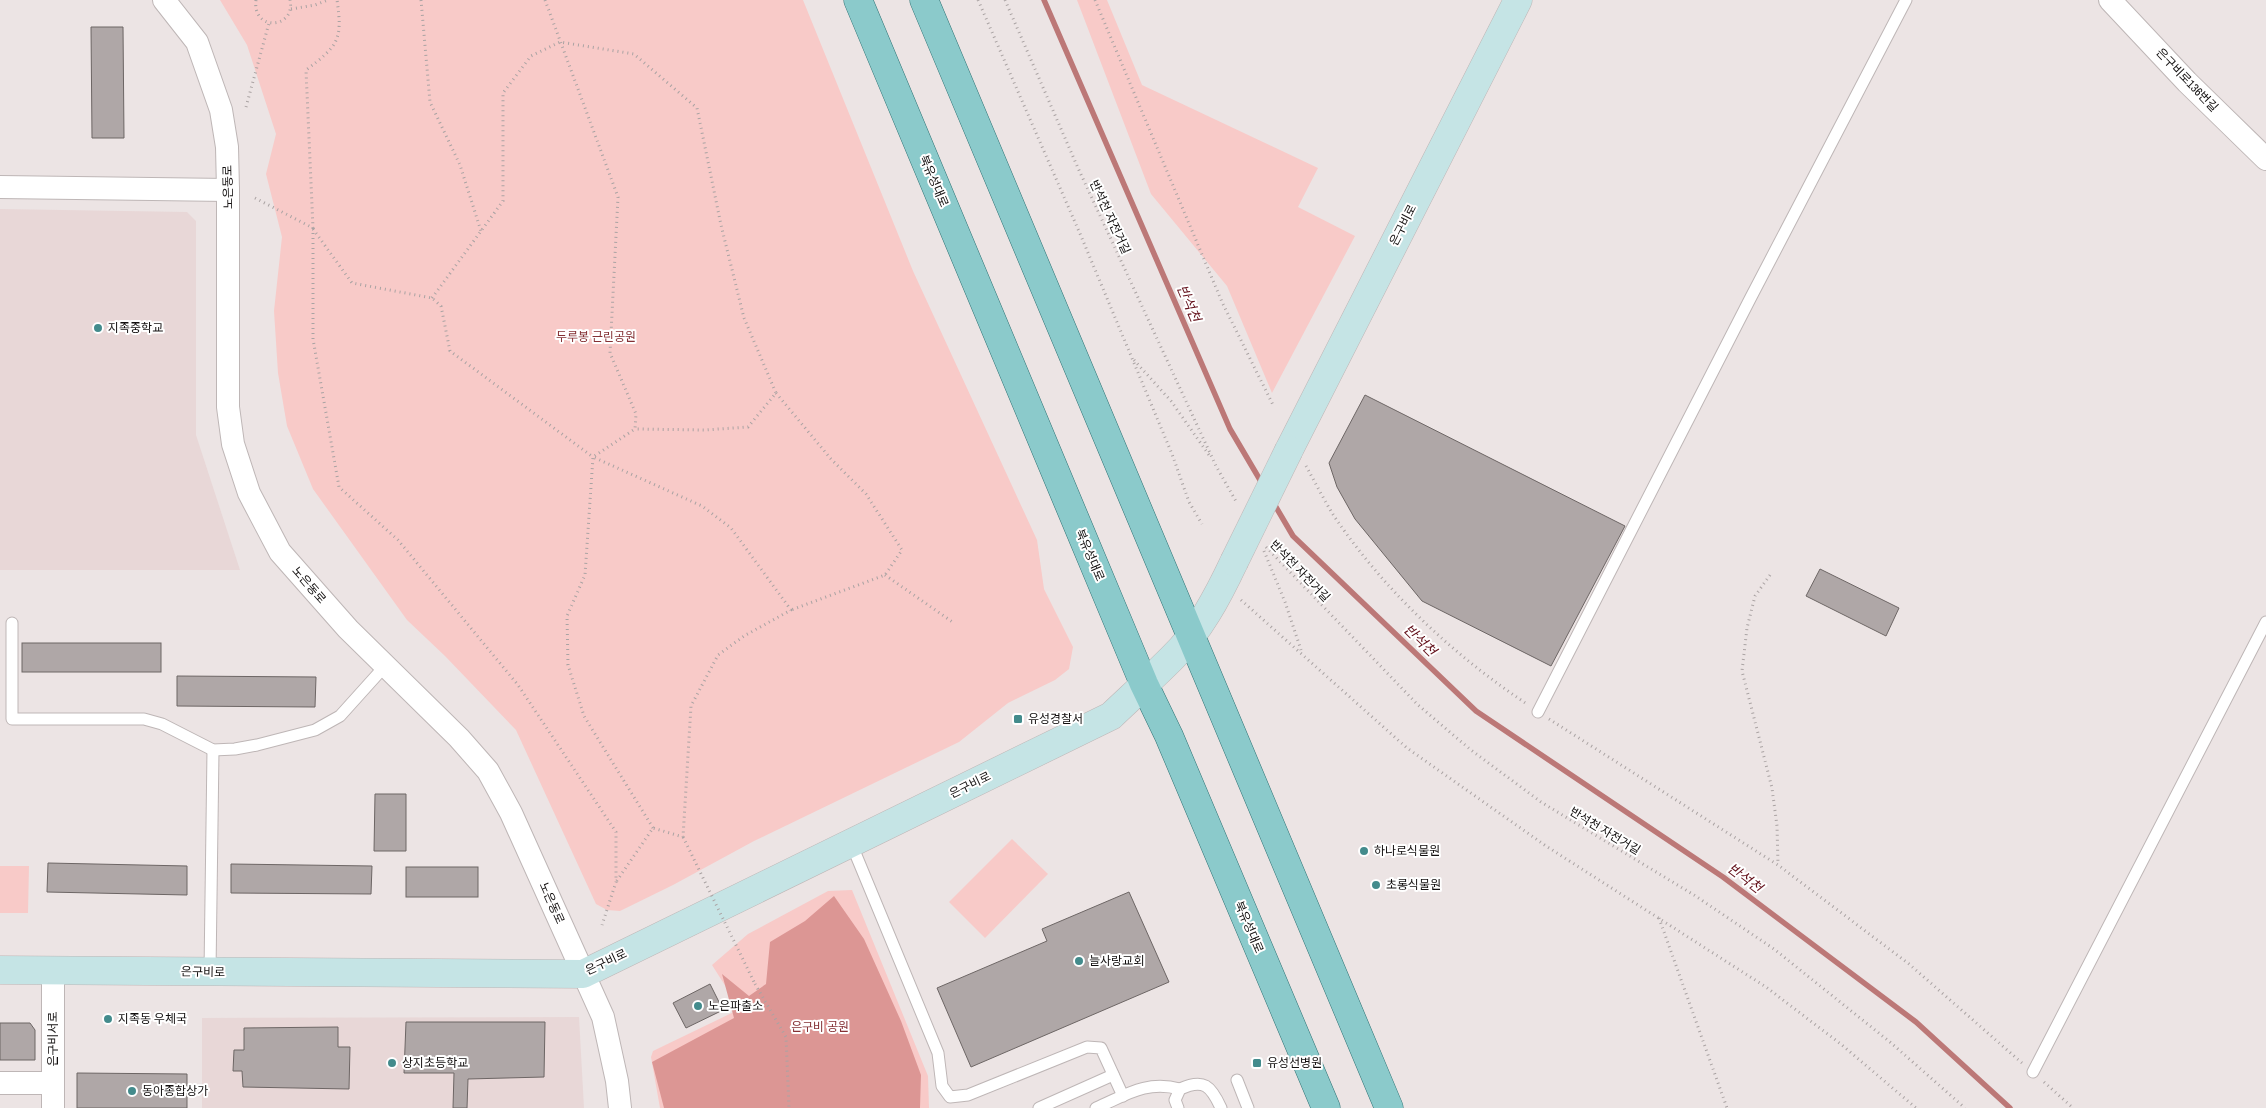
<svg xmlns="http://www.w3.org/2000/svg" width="2266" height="1108" font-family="'Archivo Narrow','Noto Sans KR',sans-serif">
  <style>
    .built { fill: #e8d7d7 }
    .green { fill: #f8cac8 }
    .forest { fill: #dc9694 }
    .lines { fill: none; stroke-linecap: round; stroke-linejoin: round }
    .stream { stroke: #bc7877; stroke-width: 5.5 }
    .building { fill: #afa7a7; stroke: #6d6665 }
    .lane-casing { stroke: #beb6b6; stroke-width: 13 }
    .street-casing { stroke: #beb6b6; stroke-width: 24 }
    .secondary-casing { stroke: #beb6b6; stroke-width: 29 }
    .primary-casing { stroke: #2e7173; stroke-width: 29 }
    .path { stroke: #aaa3a3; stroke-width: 3; stroke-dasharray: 1 4; stroke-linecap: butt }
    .lane { stroke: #fff; stroke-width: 11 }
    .street { stroke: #fff; stroke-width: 22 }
    .secondary { stroke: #c5e4e5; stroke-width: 28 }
    .primary { stroke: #8bcacb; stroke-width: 28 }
    .secondary-bridge-casing { stroke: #beb6b6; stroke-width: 29; stroke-linecap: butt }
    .path-bridge { stroke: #aaa3a3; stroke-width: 3; stroke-dasharray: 1 4; stroke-linecap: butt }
    .secondary-bridge { stroke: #c5e4e5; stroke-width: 28 }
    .poi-dot { fill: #438b8c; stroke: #fff; stroke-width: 2 }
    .labels { text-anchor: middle; stroke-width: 4; stroke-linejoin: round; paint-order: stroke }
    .street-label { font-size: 12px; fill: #120f0f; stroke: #fff }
    .poi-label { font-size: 12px; fill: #120f0f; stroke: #fff; text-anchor: start }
    .park-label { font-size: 12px; fill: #843034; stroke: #fff }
    .water-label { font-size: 14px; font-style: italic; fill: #63101a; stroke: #fff }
  </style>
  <rect width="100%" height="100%" fill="#ece4e4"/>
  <!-- built -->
  <g class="built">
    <path d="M0 209 187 212 196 221V435L240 570H0Z"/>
    <path d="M579 1017 584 1108H202V1018Z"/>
  </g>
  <!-- green -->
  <g class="green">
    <path d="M220 0H803L913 271 1037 540 1044 589 1073 647 1069 669 1055 680 1008 703 959 742 754 841 673 885 620 911 607 910 596 904 516 730 445 656 407 620 313 489 287 426 278 373 274 311 282 237 266 174 276 134 247 45Z"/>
    <path d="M1077 0H1107L1142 85 1318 168 1298 207 1355 236 1272 393 1227 286 1151 194Z"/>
    <path d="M1012 839 1048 874 985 938 949 902Z"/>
    <path d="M0 866H29L28 913H0Z"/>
    <path d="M852 890 928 1076 929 1108H660L651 1057 653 1051 740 1009 712 965 748 934 828 891Z"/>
  </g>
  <!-- forest -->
  <path class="forest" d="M834 896 864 939 901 1021 921 1075 920 1108H664L652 1062 734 1018 722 974 749 996 766 984 770 942 805 921Z"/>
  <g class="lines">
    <!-- stream -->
    <g class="stream">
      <path d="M1044 0 1230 429 1263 485"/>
      <path d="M1273 502 1293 536 1476 711 1723 877 1916 1022 2010 1108"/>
    </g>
  </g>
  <!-- building -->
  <g class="building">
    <path d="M91 27H123L124 138H92Z"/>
    <path d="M1365 395 1625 526 1551 666 1422 601 1355 519 1337 487 1329 463Z"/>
    <path d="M1820 569 1899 608 1886 636 1806 596Z"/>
    <rect x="22" y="643" width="139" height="29"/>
    <path d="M177 676 316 677 315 707 177 706Z"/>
    <path d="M375 794H406V851H374Z"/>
    <path d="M48 863 187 866V895L47 892Z"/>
    <path d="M231 864 372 866 371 894 231 893Z"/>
    <rect x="406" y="867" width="72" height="30"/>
    <path d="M1129 892 1169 982 971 1067 937 988 1047 941 1042 929Z"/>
    <path d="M710 984 723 1010 686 1028 673 1003Z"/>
    <path d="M406 1022H545L544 1077 468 1079 467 1108H453L454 1073H404Z"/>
    <path d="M0 1023H30L35 1030V1060H0Z"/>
    <path d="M338 1027V1047H350L349 1089 243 1087 242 1071H233L234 1050H244V1028Z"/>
    <path d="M77 1073 187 1074V1108H77Z"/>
  </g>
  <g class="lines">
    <defs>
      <g id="lane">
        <path d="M12 623V719H144L162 724 213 750 235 749 257 745 315 730 340 716 385 666"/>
        <path d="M1538 712 1750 299 1906 0"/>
        <path d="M851 843 938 1053 942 1086 950 1097 968 1095 1087 1047 1101 1048 1123 1096"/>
        <path d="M210 972 213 750"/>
        <path d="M2033 1072 2266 622"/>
        <path d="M1237 1080 1248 1108"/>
        <path d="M1039 1108 1113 1075"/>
        <path d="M1096 1108C1126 1095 1146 1080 1180 1089"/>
        <path d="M1178 1108 1175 1100 1180 1089C1204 1078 1211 1086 1221 1108"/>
      </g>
      <g id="street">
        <path d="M164 0 197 42 221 110 227 147 228 190V407L233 444 249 493 280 552 348 629 459 738 488 771 511 813 603 1017 617 1081 620 1108"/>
        <path d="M2110 0 2187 82 2266 159"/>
        <path d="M0 187 228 190"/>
        <path d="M0 1083H53"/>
        <path d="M53 1108V971"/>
      </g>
      <g id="secondary">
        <path d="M1289 450 1518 0"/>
        <path d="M0 970 583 974 1111 716C1131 697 1152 678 1172 658 1199 632 1218 596 1234 562"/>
      </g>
      <g id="primary">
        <path d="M858 0 1144 684 1169 736 1326 1108"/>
        <path d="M924 0 1389 1108"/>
      </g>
    </defs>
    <!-- lane casing -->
    <use href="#lane" class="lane-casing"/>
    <!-- street casing -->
    <use href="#street" class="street-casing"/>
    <!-- secondary casing -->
    <use href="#secondary" class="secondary-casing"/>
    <!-- primary casing -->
    <use href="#primary" class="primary-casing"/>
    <!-- path -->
    <g class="path">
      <path d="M256 0C252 32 296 29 290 0"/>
      <path d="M421 0 430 102 460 165 481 231"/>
      <path d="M545 0 618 197 610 353 636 414 635 429 593 457 702 506 731 528 791 610 744 636 718 655 691 706 683 837 653 828 616 882"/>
      <path d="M978 0 1081 236 1172 454 1189 502 1202 524"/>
      <path d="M1005 0 1078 168 1216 466 1237 503"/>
      <path d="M1095 0 1222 302 1274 407"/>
      <path d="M291 9 315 5 328 0"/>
      <path d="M246 107 269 23"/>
      <path d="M255 198 313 228 306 70C338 46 343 40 337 0"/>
      <path d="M313 228V339L339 487 398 540 518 685 616 832V882L602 925"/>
      <path d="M313 229 352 283 432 298 441 306 450 351 593 457 585 575 567 616 568 665 584 716 653 828"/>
      <path d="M432 298 503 201V93L531 56 560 42 634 54 697 108 721 225 744 318 776 393 748 427 705 430 635 429"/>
      <path d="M1134 360 1171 401 1209 455"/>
      <path d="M776 393 831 459 866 494 902 550 885 575 791 610"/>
      <path d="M1306 466C1315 482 1324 500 1334 516 1384 590 1453 655 1527 704"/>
      <path d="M1266 547 1418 705 1471 750 1541 802 1694 895 1774 949 1890 1042 1965 1108"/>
      <path d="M1264 551 1285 602 1301 650"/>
      <path d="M885 575 954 623"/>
      <path d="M1770 575 1755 596 1747 628 1742 671 1772 788 1777 826 1778 864"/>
      <path d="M1241 600 1407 748 1546 846 1766 987 1842 1045 1916 1108"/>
      <path d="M1549 719 1778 865 1909 964 2022 1063"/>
      <path d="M1659 918 1727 1108"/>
      <path d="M755 984 786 1037 789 1108"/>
      <path d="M2044 1082 2073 1108"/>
    </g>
    <!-- lane -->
    <use href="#lane" class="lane"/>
    <!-- street -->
    <use href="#street" class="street"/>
    <!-- secondary -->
    <use href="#secondary" class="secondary"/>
    <!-- primary -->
    <use href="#primary" class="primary"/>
    <defs>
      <path id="secondary-bridge" d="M1234 562 1289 450"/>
    </defs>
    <!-- secondary-bridge casing -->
    <use href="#secondary-bridge" class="secondary-bridge-casing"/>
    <!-- path-bridge -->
    <path class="path-bridge" d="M683 837 755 984"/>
    <!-- secondary-bridge -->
    <use href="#secondary-bridge" class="secondary-bridge"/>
  </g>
  <!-- markers -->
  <g class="poi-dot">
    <circle cx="98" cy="328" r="5"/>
    <rect x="1013" y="714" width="10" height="10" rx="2.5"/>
    <circle cx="1364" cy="851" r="5"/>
    <circle cx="1376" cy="885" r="5"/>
    <circle cx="1079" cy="961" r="5"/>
    <circle cx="698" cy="1006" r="5"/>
    <circle cx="108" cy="1019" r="5"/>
    <circle cx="392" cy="1063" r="5"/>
    <rect x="1252" y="1058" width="10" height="10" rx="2.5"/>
    <circle cx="132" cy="1091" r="5"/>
  </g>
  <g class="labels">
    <!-- street labels -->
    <g class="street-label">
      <text transform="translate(2187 80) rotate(46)" y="4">은구비로136번길</text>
      <text transform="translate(934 181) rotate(67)" y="4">북유성대로</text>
      <text transform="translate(228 187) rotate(-91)" y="4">노은동로</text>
      <text transform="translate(1110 217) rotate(65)" y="4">반석천 자전거길</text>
      <text transform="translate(1403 225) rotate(-63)" y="4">은구비로</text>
      <text transform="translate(1090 555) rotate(67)" y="4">북유성대로</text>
      <text transform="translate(1300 571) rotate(46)" y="4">반석천 자전거길</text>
      <text transform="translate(309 585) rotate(49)" y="4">노은동로</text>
      <text transform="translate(970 785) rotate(-26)" y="4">은구비로</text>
      <text transform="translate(1605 831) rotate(31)" y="4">반석천 자전거길</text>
      <text transform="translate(552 903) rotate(66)" y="4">노은동로</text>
      <text transform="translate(1249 927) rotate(67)" y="4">북유성대로</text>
      <text transform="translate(606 962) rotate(-25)" y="4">은구비로</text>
      <text transform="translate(203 972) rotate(1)" y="4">은구비로</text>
      <text transform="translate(53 1039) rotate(-90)" y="4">은구비서로</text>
    </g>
    <!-- poi labels -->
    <g class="poi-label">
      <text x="108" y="332">지족중학교</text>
      <text x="1028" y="723">유성경찰서</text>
      <text x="1374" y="855">하나로식물원</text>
      <text x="1386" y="889">초롱식물원</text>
      <text x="1089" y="965">늘사랑교회</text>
      <text x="708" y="1010">노은파출소</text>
      <text x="118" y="1023">지족동 우체국</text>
      <text x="402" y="1067">상지초등학교</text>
      <text x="1267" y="1067">유성선병원</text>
      <text x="142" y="1095">동아종합상가</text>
    </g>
    <!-- park labels -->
    <g class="park-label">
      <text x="596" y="341">두루봉 근린공원</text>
      <text x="820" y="1031">은구비 공원</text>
    </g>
    <!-- water labels -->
    <g class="water-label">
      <text transform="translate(1189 303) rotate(67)" y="5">반석천</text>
      <text transform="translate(1420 640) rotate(44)" y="5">반석천</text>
      <text transform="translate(1745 878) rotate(37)" y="5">반석천</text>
    </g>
  </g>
</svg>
